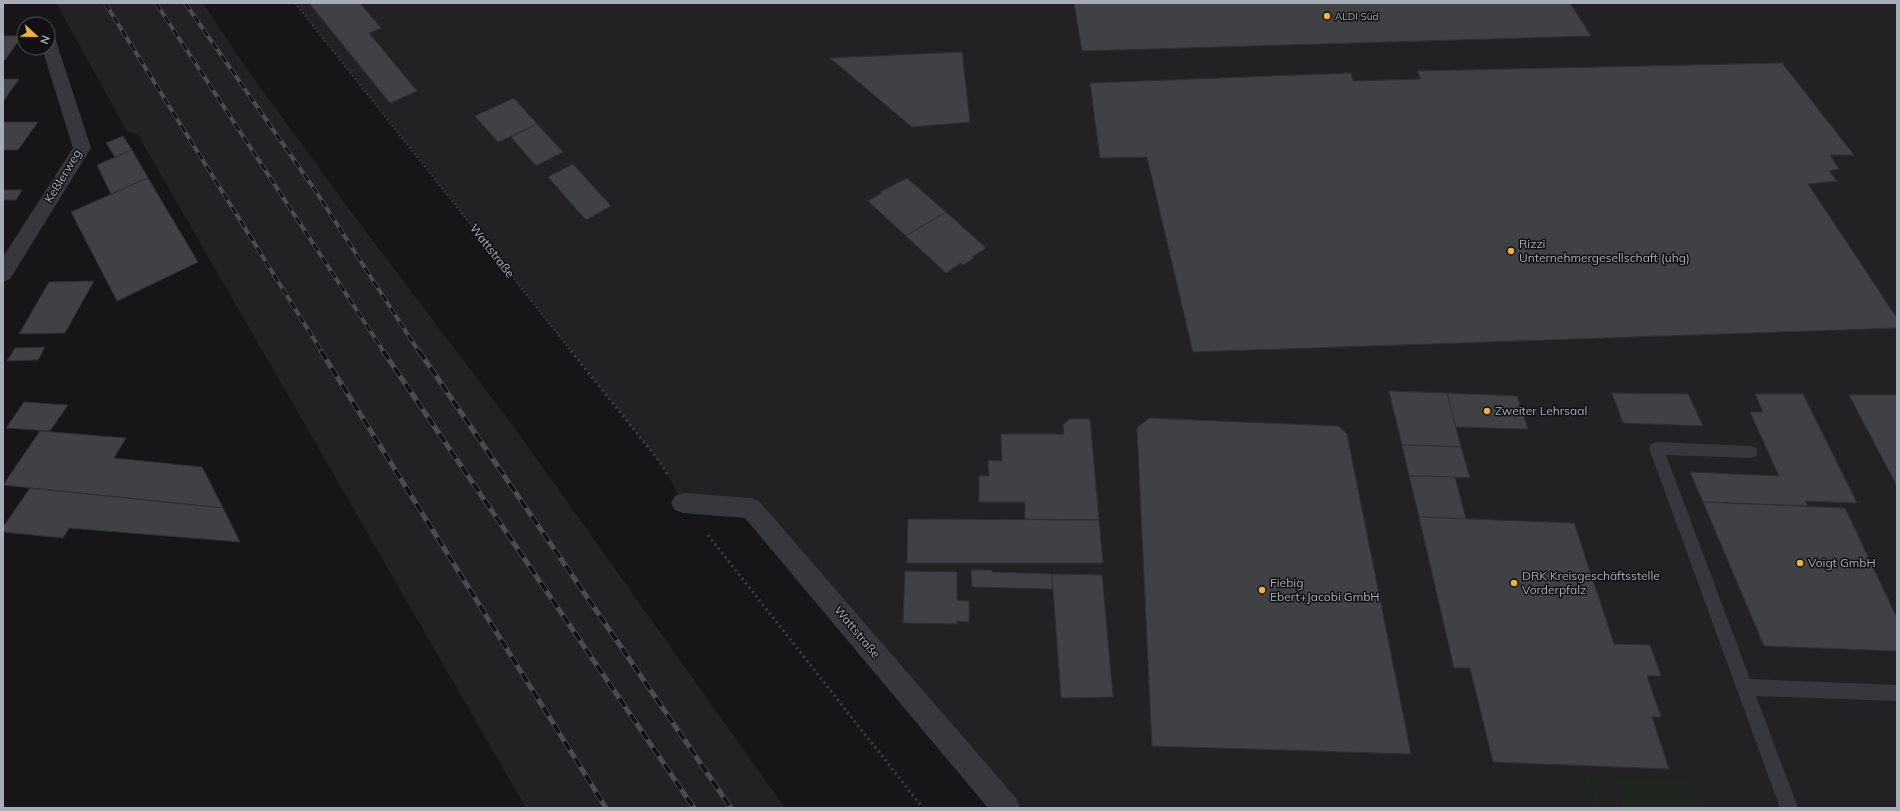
<svg xmlns="http://www.w3.org/2000/svg" width="1900" height="811" font-family="Mulish,sans-serif">
  <style>
    .built { fill: #222225 }
    .green { fill: #1e261f }
    .building { fill: #404145; stroke: #303034 }
    .lines { fill: none; stroke-linecap: round; stroke-linejoin: round }
    .path-far1 { stroke: #3d3f44; stroke-width: 2; stroke-dasharray: 1.5 2.5; stroke-linecap: butt }
    .path { stroke: #3d3f44; stroke-width: 3; stroke-dasharray: 2 3.5; stroke-linecap: butt }
    .service { fill: #37383d; fill-rule: evenodd }
    .minor { fill: #37383d; fill-rule: evenodd }
    .rail-far1-casing { stroke: #4a4c52; stroke-width: 4 }
    .rail-casing { stroke: #4a4c52; stroke-width: 5 }
    .rail-far1 { stroke: #111113; stroke-width: 2.5; stroke-dasharray: 8; stroke-linecap: butt }
    .rail { stroke: #111113; stroke-width: 3.5; stroke-dasharray: 10; stroke-linecap: butt }
    .poi-dot { fill: #f2b134; stroke: #111113; stroke-width: 1.5 }
    .labels { text-anchor: middle; stroke-width: 3; stroke-linejoin: round; paint-order: stroke }
    .far-poi-label { font-size: 10px; fill: #a8adb8; stroke: #111113; text-anchor: start }
    .street-label { font-size: 12px; fill: #a8adb8; stroke: #111113 }
    .poi-label { font-size: 12px; fill: #a8adb8; stroke: #111113; text-anchor: start }
  </style>
  <rect width="100%" height="100%" fill="#161618"/>
  <!-- built -->
  <g class="built">
    <path d="M56 3H203L247 69 349 209 519 434 785 808H526L138 135 127 131Z"/>
    <path d="M295 3H1897V808H1006L751 508 683 503 663 466Z"/>
  </g>
  <!-- green -->
  <g class="green">
    <path d="M1584 774 1592 775 1602 808H1593Z"/>
    <path d="M1614 778 1690 782 1699 808H1623Z"/>
  </g>
  <!-- building -->
  <g class="building">
    <path d="M309 3H360L381 28 369 33 417 91 390 103Z"/>
    <path d="M1074 3H1570L1591 36 1082 51Z"/>
    <path d="M3 36H22L5 60H3Z"/>
    <path d="M962 52 970 122 912 127 830 58Z"/>
    <path d="M1782 63 1854 155H1830L1839 169 1829 171 1837 181 1808 184 1897 318V328L1193 352 1147 157 1100 158 1090 83 1351 73 1353 81 1388 80 1421 79 1417 71Z"/>
    <path d="M3 79H19L3 102Z"/>
    <path d="M514 98 537 124 498 142 475 116Z"/>
    <path d="M3 122H38L18 150H3Z"/>
    <path d="M537 124 563 152 536 166 511 137Z"/>
    <path d="M123 136 132 150 115 157 106 143Z"/>
    <path d="M132 150 148 178 111 194 97 165Z"/>
    <path d="M573 164 611 206 586 220 548 177Z"/>
    <path d="M148 178 198 262 117 301 71 212Z"/>
    <path d="M907 178 946 212 906 236 868 201 882 193 880 192Z"/>
    <path d="M3 190H22L16 200H3Z"/>
    <path d="M946 212 986 248 972 257 974 258 963 265 961 263 946 273 906 236Z"/>
    <path d="M94 281 65 333 19 334 49 282Z"/>
    <path d="M45 347 38 360 7 361 15 348Z"/>
    <path d="M1389 391 1447 393 1461 447 1402 445Z"/>
    <path d="M1447 393 1517 396 1528 429 1456 427Z"/>
    <path d="M1612 393 1688 394 1703 426 1623 423Z"/>
    <path d="M1755 394H1803L1857 503 1805 501 1808 506 1703 502 1690 472 1779 476 1750 412H1763Z"/>
    <path d="M1849 395H1897V486Z"/>
    <path d="M24 402 68 405 50 431 6 428Z"/>
    <path d="M1149 418 1338 426 1347 434 1411 754 1152 746 1137 428Z"/>
    <path d="M1069 419H1090L1099 520 1025 519V502H979V476H989L988 460 1002 461 1001 434H1064L1063 425Z"/>
    <path d="M40 431 126 438 114 458 202 467 223 508 3 485Z"/>
    <path d="M1402 445 1461 447 1470 478 1409 476Z"/>
    <path d="M1409 476 1455 477 1466 519 1419 517Z"/>
    <path d="M30 488 223 508 240 542 69 528 63 538 3 532V527Z"/>
    <path d="M1703 502 1845 508 1897 618V651L1764 646Z"/>
    <path d="M1419 517 1574 523 1614 644 1650 645 1661 676H1647L1661 717H1652L1669 769 1493 762 1470 668H1454Z"/>
    <path d="M908 519 1099 520 1103 563H907Z"/>
    <path d="M971 570H992V572L1052 574 1053 589 972 587Z"/>
    <path d="M905 571 957 572V600L969 601V622L957 621V624L903 623Z"/>
    <path d="M1052 574 1102 575 1113 697 1061 698Z"/>
  </g>
  <g class="lines">
    <!-- path-far1 -->
    <path class="path-far1" d="M295 3 572 352"/>
    <!-- path -->
    <g class="path">
      <path d="M571 351 663 466 668 476"/>
      <path d="M708 535 923 808"/>
    </g>
    <!-- service -->
    <path class="service" d="M1656 442 1751 446 1756 448 1758 452 1756 456 1751 458 1666 455 1750 679 1897 685V701L1756 696 1798 808H1780L1649 448 1651 444Z"/>
    <!-- minor -->
    <g class="minor">
      <path d="M48 36 54 37 56 41 91 148 10 279 3 282V257L73 148 42 48H48Z"/>
      <path d="M683 493 751 498 759 501 1016 798 1020 808H988L745 518 683 513 675 510 671 503 675 496Z"/>
    </g>
    <defs>
      <g id="rail-far1">
        <path d="M105 3 322 352"/>
        <path d="M156 3 384 352"/>
        <path d="M185 3 315 190 419 352"/>
      </g>
      <g id="rail">
        <path d="M321 351 606 808"/>
        <path d="M383 351 694 808"/>
        <path d="M419 351 731 808"/>
      </g>
    </defs>
    <!-- rail-far1 casing -->
    <use href="#rail-far1" class="rail-far1-casing"/>
    <!-- rail casing -->
    <use href="#rail" class="rail-casing"/>
    <!-- rail-far1 -->
    <use href="#rail-far1" class="rail-far1"/>
    <!-- rail -->
    <use href="#rail" class="rail"/>
  </g>
  <!-- markers -->
  <g class="poi-dot">
    <circle cx="1327" cy="16" r="4"/>
    <circle cx="1511" cy="251" r="4"/>
    <circle cx="1487" cy="411" r="4"/>
    <circle cx="1800" cy="563" r="4"/>
    <circle cx="1514" cy="583" r="4"/>
    <circle cx="1262" cy="590" r="4"/>
  </g>
  <g class="labels">
    <!-- far-poi labels -->
    <g class="far-poi-label">
      <text x="1335" y="20">ALDI Süd</text>
    </g>
    <!-- street labels -->
    <g class="street-label">
      <text transform="translate(63 176) rotate(-59)" y="4">Keßlerweg</text>
      <text transform="translate(492 251) rotate(52)" y="4">Wattstraße</text>
      <text transform="translate(857 632) rotate(50)" y="4">Wattstraße</text>
    </g>
    <!-- poi labels -->
    <g class="poi-label">
      <text x="1519" y="248">Rizzi<tspan x="1519" dy="14">Unternehmergesellschaft (uhg)</tspan></text>
      <text x="1495" y="415">Zweiter Lehrsaal</text>
      <text x="1808" y="567">Voigt GmbH</text>
      <text x="1522" y="580">DRK Kreisgeschäftsstelle<tspan x="1522" dy="14">Vorderpfalz</tspan></text>
      <text x="1270" y="587">Fiebig<tspan x="1270" dy="14">Ebert+Jacobi GmbH</tspan></text>
    </g>
  </g>
  <!-- border -->
  <rect width="1900" height="811" fill="none" stroke="#a8adb8" stroke-width="8"/>
  <!-- north arrow -->
  <g transform="translate(36 36) rotate(112)"><circle r="19" fill="#111113" stroke="#4d4f55"/>
  <path d="M0-3L7 15L0 10L-7 15Z" fill="#f2b134"/>
  <text y="-6" font-size="11" font-weight="bold" text-anchor="middle" fill="#a8adb8">N</text>
  </g>
</svg>
